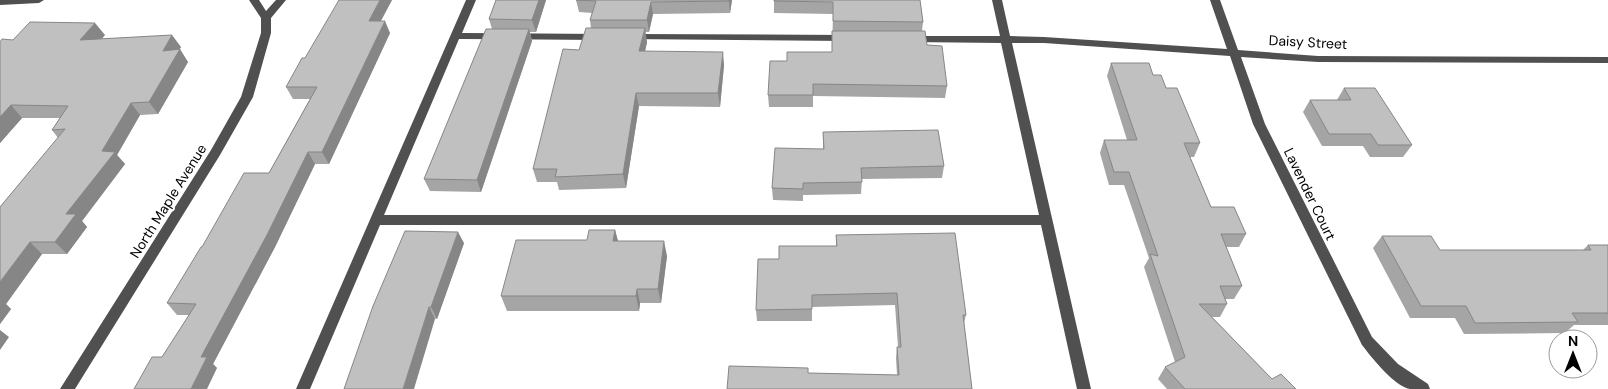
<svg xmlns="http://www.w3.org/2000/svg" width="1608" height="389" font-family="'DM Sans',sans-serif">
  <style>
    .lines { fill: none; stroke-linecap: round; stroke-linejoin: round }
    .minor { fill: #505050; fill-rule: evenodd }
    .wall { fill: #a5a5a5 }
    .shaded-wall { fill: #868686 }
    .building { fill: #c0c0c0; stroke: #868686 }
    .labels { text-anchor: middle; stroke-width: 4; stroke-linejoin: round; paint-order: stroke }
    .street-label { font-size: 14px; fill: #000; stroke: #fff }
  </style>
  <rect width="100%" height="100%" fill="#fff"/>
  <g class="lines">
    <!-- minor -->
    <g class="minor">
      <path d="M0 0H44L39 3 0 5Z"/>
      <path d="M249 0H259L266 11 276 0H286L271 18V33L253 97 220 155 75 389H60L211 150 241 97 261 33V18Z"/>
      <path d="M466 0H476L462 33 600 34 605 37 600 40 459 39 384 215H1039L1001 43 910 42 905 39 910 36H1000L992 0H1002L1010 36 1044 37 1227 49 1210 0H1220L1238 50 1318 56 1608 57V63L1318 62 1241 57 1265 124 1372 337 1398 364 1428 384 1430 389C1424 389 1416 389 1410 389 1394 386 1372 358 1362 345L1253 124 1230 56 1044 43H1012L1091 389H1077L1041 225H380L310 389H296Z"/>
      <path d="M630 34 848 35 853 38 848 41 626 39 625 37Z"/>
    </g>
  </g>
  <!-- wall -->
  <g class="wall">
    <path d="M392 0 381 21 390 33 329 164H315L275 247 213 364 217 368 162 357 189 315H177L167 303 202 247 269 173 310 99H293L286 87 305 58Z"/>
    <path d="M496 0H546L536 32H530L532 41 481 192 430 191 424 179 492 29 489 19Z"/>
    <path d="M576 0H732L730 13 653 14 649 32H645L647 42 645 51 724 65 720 107 639 106 626 188 559 190 557 182H537L533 169 579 50 591 28 590 20 592 13 579 12Z"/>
    <path d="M774 0H920L923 22 922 31 927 45 947 86 945 98 813 96V107H769L768 95 787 61 832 52 833 14 774 13Z"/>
    <path d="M105 35 101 39 181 47 179 50 188 62 158 114 140 115 117 155 125 164 82 221 87 227 67 254H42L6 304 11 309 0 324V207L58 138 52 130 60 118H22L0 143V42Z"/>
    <path d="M1111 63 1153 75 1166 88 1200 143 1194 157H1190L1211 207 1246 234 1239 247H1226L1242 286 1234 299H1225L1227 304 1220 317H1212L1272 379 1296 389H1167L1158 379 1165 367 1175 362 1144 267 1149 258 1124 185H1109L1100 153 1104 140H1127L1107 76Z"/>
    <path d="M1344 88 1412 145 1403 157H1370L1363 146H1322L1303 112 1310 100H1337Z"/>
    <path d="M823 132 944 166 942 178 862 179 861 194 803 195V201L773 200 772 188 823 149Z"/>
    <path d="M615 230 618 241 667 256 661 303H640L639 311H507L501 296 587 240Z"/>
    <path d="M836 235 966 315 964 323 972 389 808 373 897 375 896 358 897 347H898L895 305 812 307V321H757L756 310 779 259 836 246Z"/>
    <path d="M1382 236 1440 250H1583L1588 245H1608V325H1574L1565 333 1464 334 1455 318H1410L1373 248Z"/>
    <path d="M464 243 437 319 373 306Z"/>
  </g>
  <!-- shaded-wall -->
  <g class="shaded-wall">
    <path d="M380 0H392L374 33 369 21Z"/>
    <path d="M539 0H546L536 32 532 20Z"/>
    <path d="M729 0H732L730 13 729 1Z"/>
    <path d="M651 2 653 14 649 32 647 20Z"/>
    <path d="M385 21 390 33 329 164 322 152Z"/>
    <path d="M95 23 105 35 90 53 80 40Z"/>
    <path d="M645 28 647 42 642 65 639 51Z"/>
    <path d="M529 29 532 41 481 192 477 180Z"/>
    <path d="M172 35 181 47 171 63 163 51Z"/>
    <path d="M180 49 188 62 158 114 149 102Z"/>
    <path d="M723 52 724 65 720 107 718 93Z"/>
    <path d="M636 93 639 106 626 188 623 174Z"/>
    <path d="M131 103 140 115 117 155 125 164 82 221 87 227 67 254 55 242 66 214 102 151Z"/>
    <path d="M11 105 22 118 0 143V117Z"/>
    <path d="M308 152 315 164 275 247 213 364 217 368 207 389H191L201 357Z"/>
    <path d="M615 230 619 245 613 241Z"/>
    <path d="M458 232 464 243 437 319 431 307Z"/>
    <path d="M664 241 667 256 661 303 658 289Z"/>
    <path d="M30 242 42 254 6 304 11 309 0 324V282Z"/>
    <path d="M637 289 640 303 639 311 636 296Z"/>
    <path d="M429 307 435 319 414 389H403Z"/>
    <path d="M0 330 9 337 0 350Z"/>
  </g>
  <!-- building -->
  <g class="building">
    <path d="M339 0H380L369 21H385L322 152H308L267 235 201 357H207L191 389H134L152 357H162L196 304 167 303 201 247H202L244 173H269L317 87H286L302 58H305Z"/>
    <path d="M496 0H539L532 20 489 19Z"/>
    <path d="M576 0H729V1L651 2 647 20H590L596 1Z"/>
    <path d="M774 0H920L923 22 833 21V2L774 1Z"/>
    <path d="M30 22 95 23 80 40 172 35 163 51 180 49 149 102 131 103 102 151 115 152 66 214H76L55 242H30L0 282V207L65 129 52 130 68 106 11 105 0 117V42L2 39 13 40Z"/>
    <path d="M586 28H645L639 51 723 52 718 93H636L623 174 555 177 557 169H533L563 49 579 50Z"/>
    <path d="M486 29H529L477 180 424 179Z"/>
    <path d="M832 31H925L927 45 942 46 947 86 813 84V95H768L770 61H787V52H832Z"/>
    <path d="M1111 63H1149L1153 75H1161L1166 88H1177L1200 143H1184L1211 207H1234L1246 234H1221L1242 286H1220L1227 304H1199L1272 379 1281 374 1296 389H1185L1165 367 1185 357 1150 254 1158 256 1129 172H1114L1104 140H1137Z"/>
    <path d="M1344 88H1375L1412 145H1378L1371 134H1329L1310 100H1351Z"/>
    <path d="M938 130 944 166 861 168 862 182 803 183V189L772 188 775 148 824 149 823 132Z"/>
    <path d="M589 230H615L613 241H664L658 289H637L636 296H501L516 240H587Z"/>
    <path d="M405 231 458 232 431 307H429L403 389H344L373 306Z"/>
    <path d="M955 233 966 315H963L972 389H727L729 366 808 368V373L899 375 897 347H901L897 293 812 295V309L756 310 758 259H779V246H837L836 235Z"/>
    <path d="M1382 236H1431L1440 250H1591L1588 245H1608V313H1572L1578 322 1475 323 1466 306H1421Z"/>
  </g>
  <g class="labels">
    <!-- street labels -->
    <g class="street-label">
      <text transform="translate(1308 42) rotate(3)" y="5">Daisy Street</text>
      <text transform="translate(1310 194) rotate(64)" y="5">Lavender Court</text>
      <text transform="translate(168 201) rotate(-58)" y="5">North Maple Avenue</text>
    </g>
  </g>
  <!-- north arrow -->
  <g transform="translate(1573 354)"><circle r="24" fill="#ffffff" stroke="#999999"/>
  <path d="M0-4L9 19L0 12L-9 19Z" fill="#000000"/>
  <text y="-8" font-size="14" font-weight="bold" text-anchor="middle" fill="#000000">N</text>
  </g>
</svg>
